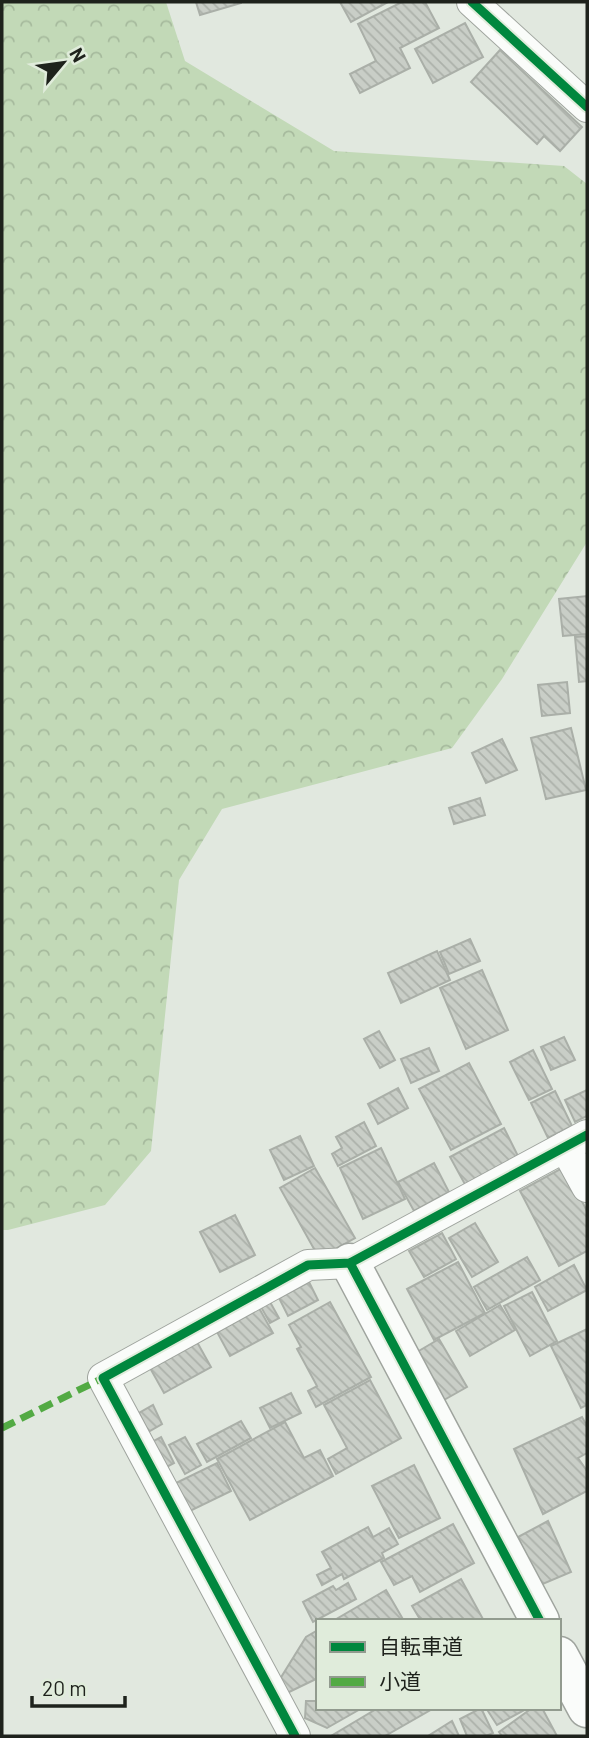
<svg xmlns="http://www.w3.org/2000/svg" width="589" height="1738" font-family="Barlow,'Noto Sans JP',sans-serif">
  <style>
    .forest { fill: url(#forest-crowns) }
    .building { fill: url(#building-back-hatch); stroke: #aaafa8; stroke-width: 2 }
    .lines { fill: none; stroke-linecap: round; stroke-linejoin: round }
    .street-casing { stroke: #9fa49e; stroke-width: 32 }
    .secondary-casing { stroke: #9fa49e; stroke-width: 41 }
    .street { stroke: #fafcfa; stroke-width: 30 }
    .secondary { stroke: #fafcfa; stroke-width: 38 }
    .quiet { stroke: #52aa43; stroke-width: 7; stroke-dasharray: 14 7; stroke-linecap: butt }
    .cycleway-casing { stroke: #e0ecdb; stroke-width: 13 }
    .cycleway { stroke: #00873e; stroke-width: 9 }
  </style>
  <defs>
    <pattern id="forest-crowns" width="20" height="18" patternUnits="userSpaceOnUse" patternTransform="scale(1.75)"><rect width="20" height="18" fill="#c2d9b7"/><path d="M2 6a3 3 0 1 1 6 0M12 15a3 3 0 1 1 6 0" fill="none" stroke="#a6ba9d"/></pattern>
    <pattern id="building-back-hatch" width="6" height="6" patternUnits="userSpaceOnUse" patternTransform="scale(1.75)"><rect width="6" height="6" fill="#c9cec7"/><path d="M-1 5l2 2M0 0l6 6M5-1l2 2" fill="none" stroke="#acb1aa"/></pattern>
  </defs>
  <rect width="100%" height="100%" fill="#e1e8df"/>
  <!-- forest -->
  <path class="forest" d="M2 2H166L185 61 334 151 564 166 587 184V542L502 679 452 748 222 809 179 880 151 1151 105 1205 8 1230H2Z"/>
  <!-- building -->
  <g class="building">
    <path d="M196 2H241V3L200 15Z"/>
    <path d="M340 2H388L351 22Z"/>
    <path d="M402 2H425L439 28 400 48 410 68 360 93 350 74 376 61 358 24Z"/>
    <path d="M465 23 483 57 433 83 415 49Z"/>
    <path d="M500 50 582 127 560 151 544 136 537 144 471 82Z"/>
    <path d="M587 596V634L563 636 559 599Z"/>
    <path d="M587 636V681L579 682 575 637Z"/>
    <path d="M567 682 570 713 542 716 538 685Z"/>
    <path d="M571 728 586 790 546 799 531 738Z"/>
    <path d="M502 739 517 770 486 783 472 753Z"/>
    <path d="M480 798 485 815 454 824 449 808Z"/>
    <path d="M470 939 480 961 449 974 440 952Z"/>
    <path d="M437 951 450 980 401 1003 388 973Z"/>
    <path d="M482 970 508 1030 466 1049 440 988Z"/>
    <path d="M379 1031 395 1060 380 1068 364 1039Z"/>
    <path d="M564 1037 575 1060 551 1070 541 1047Z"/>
    <path d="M429 1048 439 1071 411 1083 401 1059Z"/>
    <path d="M533 1050 552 1089 529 1100 510 1062Z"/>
    <path d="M469 1063 501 1124 451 1150 419 1089Z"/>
    <path d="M398 1088 408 1108 378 1124 368 1104Z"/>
    <path d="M587 1090V1116L575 1122 565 1100Z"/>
    <path d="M555 1091 572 1126 548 1138 531 1103Z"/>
    <path d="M364 1122 376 1146 338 1166 332 1154 342 1148 336 1137Z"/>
    <path d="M504 1128 520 1160 467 1188 450 1157Z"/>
    <path d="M300 1136 314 1166 284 1180 270 1150Z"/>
    <path d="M381 1148 405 1199 363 1219 340 1168Z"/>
    <path d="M434 1163 449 1192 414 1211 398 1182Z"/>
    <path d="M564 1167 587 1211V1251L559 1266 520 1191Z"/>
    <path d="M315 1168 355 1238 319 1258 280 1188Z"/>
    <path d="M235 1215 255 1255 220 1272 200 1232Z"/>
    <path d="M475 1223 498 1262 472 1277 449 1238Z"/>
    <path d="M442 1233 456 1259 424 1277 409 1251Z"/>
    <path d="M527 1257 540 1280 487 1310 474 1287Z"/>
    <path d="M458 1262 485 1313 434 1340 407 1289Z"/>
    <path d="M574 1265 587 1290 548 1311 535 1287Z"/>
    <path d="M309 1282 318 1300 288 1316 279 1298Z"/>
    <path d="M532 1292 557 1341 530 1356 504 1306Z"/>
    <path d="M270 1302 279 1318 270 1323 261 1307Z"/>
    <path d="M330 1302 371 1377 316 1407 308 1391 317 1386 297 1349 301 1347 289 1325Z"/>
    <path d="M500 1305 515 1330 470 1356 456 1331Z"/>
    <path d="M259 1308 273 1333 230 1356 217 1332Z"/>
    <path d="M587 1329V1405L581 1408 551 1346Z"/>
    <path d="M439 1339 467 1387 444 1400 417 1352Z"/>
    <path d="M197 1342 211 1367 164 1393 150 1368Z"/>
    <path d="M370 1380 401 1438 336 1474 328 1459 347 1448 324 1405Z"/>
    <path d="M291 1393 301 1413 270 1428 260 1408Z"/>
    <path d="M153 1405 162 1424 148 1432 139 1413Z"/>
    <path d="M582 1417 587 1426V1453L578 1458 587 1471V1491L543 1514 514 1449Z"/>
    <path d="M241 1421 251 1438 207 1462 197 1444Z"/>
    <path d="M285 1422 304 1458 320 1450 333 1476 250 1520 217 1459Z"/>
    <path d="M161 1437 174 1463 163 1469 150 1443Z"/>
    <path d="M185 1437 201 1465 185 1474 169 1445Z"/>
    <path d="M217 1463 231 1491 190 1511 176 1483Z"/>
    <path d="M414 1465 440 1518 399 1538 372 1486Z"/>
    <path d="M548 1521 571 1572 538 1586 518 1537Z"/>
    <path d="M453 1524 474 1563 420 1592 412 1576 394 1585 381 1562Z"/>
    <path d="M368 1527 373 1537 389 1528 398 1544 382 1553 384 1558 344 1579 342 1574 322 1585 317 1575 331 1568 322 1552Z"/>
    <path d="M461 1579 484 1621H421L412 1606Z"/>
    <path d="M348 1583 356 1599 313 1622 303 1602 333 1586 336 1590Z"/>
    <path d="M386 1590 404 1621H333Z"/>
    <path d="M318 1630V1678L283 1695 280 1679 306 1637Z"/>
    <path d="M306 1701H318V1708H362L327 1728 305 1718Z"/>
    <path d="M378 1708H434L385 1736H331Z"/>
    <path d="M481 1708 493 1733 486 1736H467L460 1719Z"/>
    <path d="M486 1708H528L497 1725Z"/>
    <path d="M532 1708H542L557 1736H502L499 1732Z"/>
    <path d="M452 1721 459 1736H428Z"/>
  </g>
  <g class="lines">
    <defs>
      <g id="street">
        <path d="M472 2 587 107"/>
        <path d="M565 1147 587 1187"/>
        <path d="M295 1736 103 1378 308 1265 350 1263 587 1135"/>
      </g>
      <g id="secondary">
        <path d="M350 1263 540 1621"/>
        <path d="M559 1656 587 1708"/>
      </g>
    </defs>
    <!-- street casing -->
    <use href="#street" class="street-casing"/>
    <!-- secondary casing -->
    <use href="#secondary" class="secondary-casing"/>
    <!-- street -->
    <use href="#street" class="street"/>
    <!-- secondary -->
    <use href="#secondary" class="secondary"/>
    <!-- quiet -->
    <path class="quiet" d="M2 1428 103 1378"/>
    <defs>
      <g id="cycleway">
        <path d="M472 2 587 107"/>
        <path d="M350 1263 540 1621"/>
        <path d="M295 1736 103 1378 308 1265 350 1263 587 1135"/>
      </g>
    </defs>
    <!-- cycleway casing -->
    <use href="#cycleway" class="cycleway-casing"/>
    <!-- cycleway -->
    <use href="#cycleway" class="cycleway"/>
  </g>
  <!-- border -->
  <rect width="589" height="1738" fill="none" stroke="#1e221c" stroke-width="7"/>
  <!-- legend -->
  <rect x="316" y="1619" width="245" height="91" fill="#e0ecdb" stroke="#929b8f" stroke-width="2"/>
  <rect x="330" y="1642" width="35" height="10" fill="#00873e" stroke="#929b8f" stroke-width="2"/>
  <text x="379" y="1654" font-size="21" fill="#1e221c">自転車道</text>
  <rect x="330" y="1677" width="35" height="10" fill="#52aa43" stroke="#929b8f" stroke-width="2"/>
  <text x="379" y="1689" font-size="21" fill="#1e221c">小道</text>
  <!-- north arrow -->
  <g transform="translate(63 63) rotate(61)" stroke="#e0ecdb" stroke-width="5" paint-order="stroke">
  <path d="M0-5L12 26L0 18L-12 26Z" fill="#1e221c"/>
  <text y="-10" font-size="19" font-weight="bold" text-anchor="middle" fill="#1e221c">N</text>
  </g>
  <!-- scale -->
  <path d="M32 1696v10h93v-10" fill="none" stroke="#1e221c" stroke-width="3.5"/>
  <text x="42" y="1696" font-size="21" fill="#1e221c" stroke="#e0ecdb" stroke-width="5" paint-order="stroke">20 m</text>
</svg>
